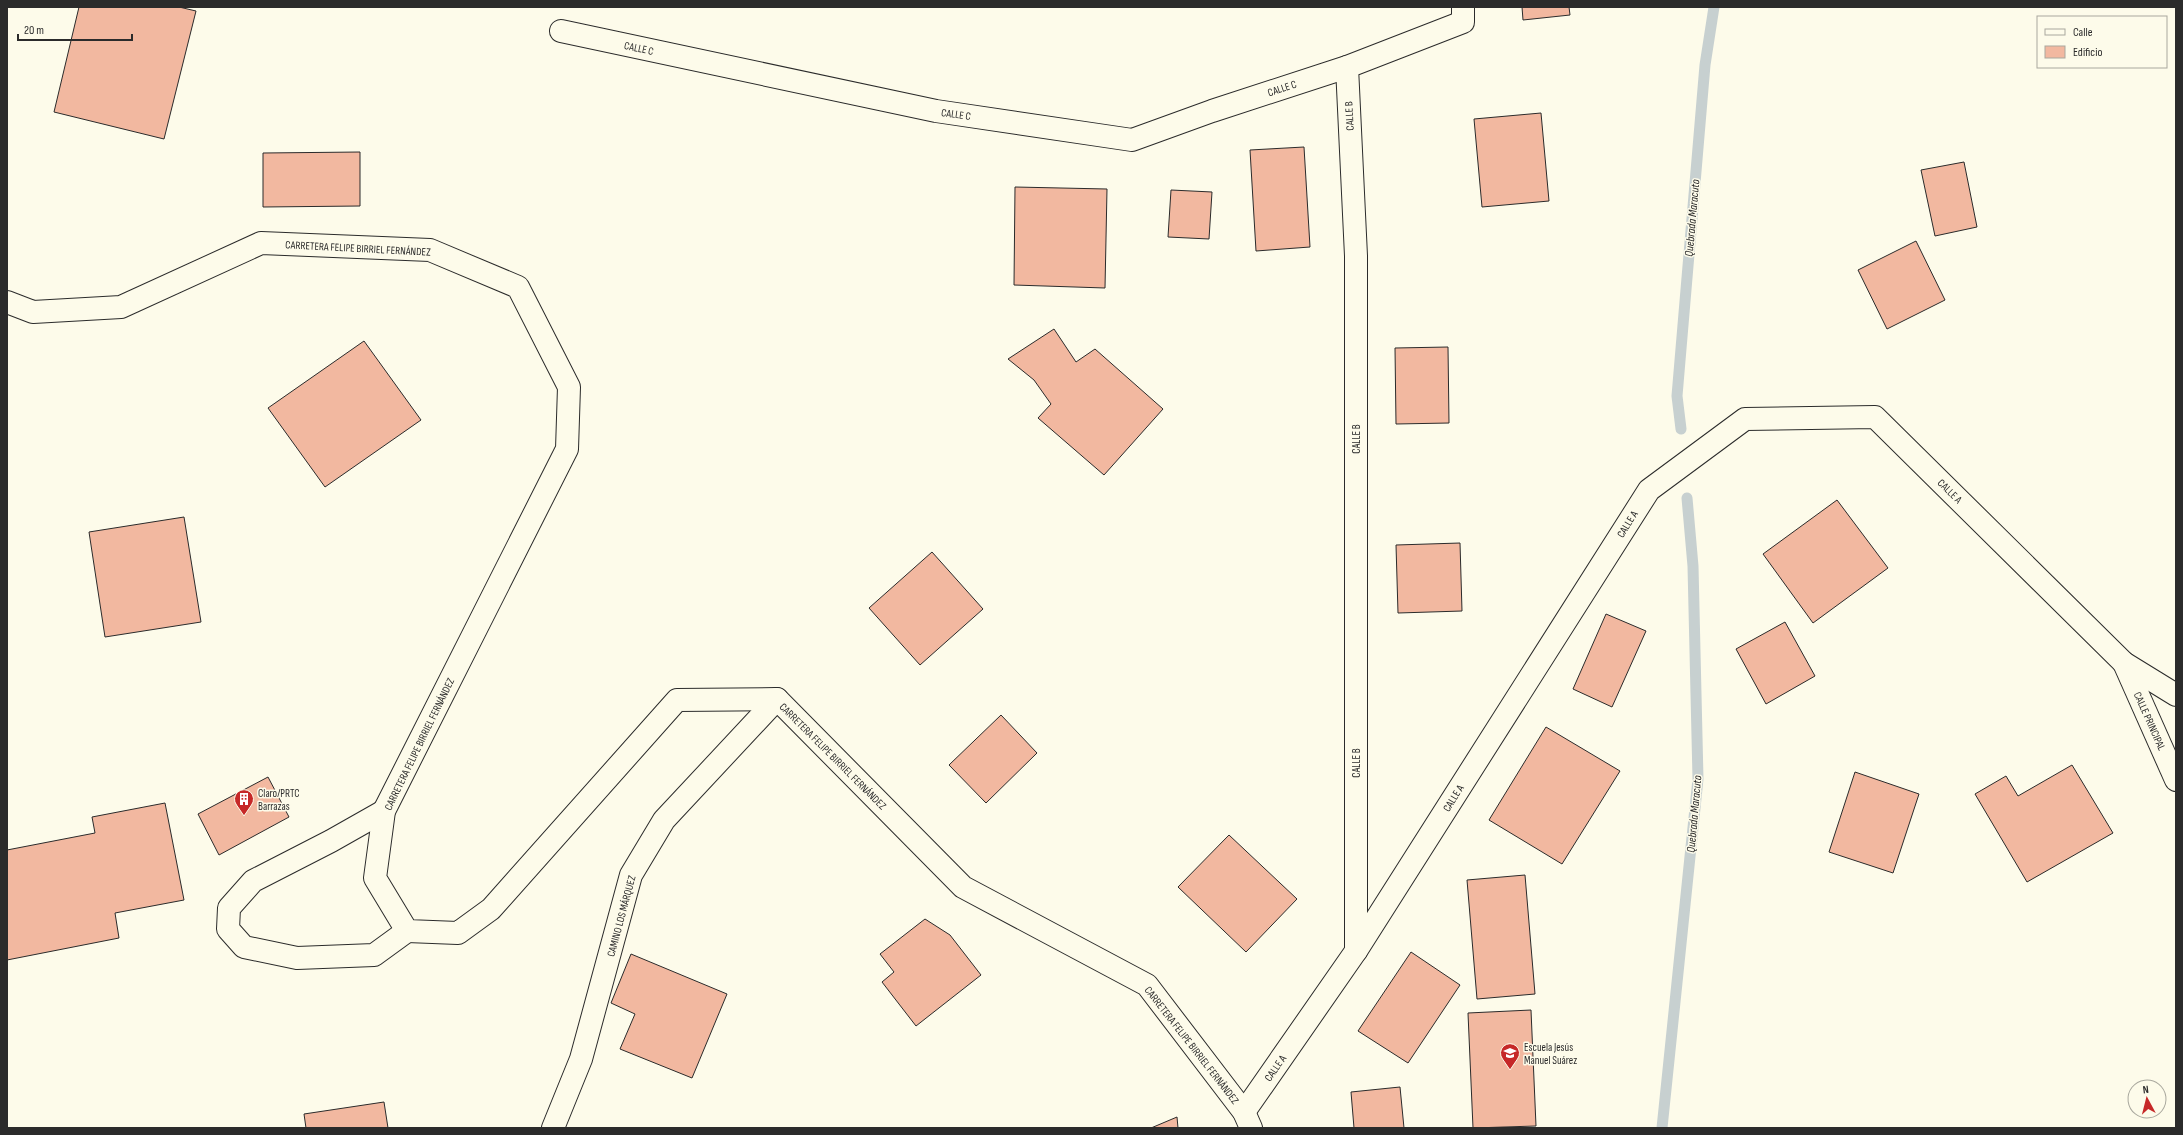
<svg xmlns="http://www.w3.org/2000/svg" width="2183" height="1135" font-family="'Sofia Sans Condensed',sans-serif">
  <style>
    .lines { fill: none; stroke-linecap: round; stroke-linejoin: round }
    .stream { stroke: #c7d0d0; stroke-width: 11 }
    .building { fill: #f2b8a0; stroke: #2b2b2b }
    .minor-casing { stroke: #2b2b2b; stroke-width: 24 }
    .minor { stroke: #fdfbea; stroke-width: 22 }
    .labels { text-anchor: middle; stroke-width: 3; stroke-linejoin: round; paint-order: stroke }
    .street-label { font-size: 11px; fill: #2b2b2b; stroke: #fdfbea }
    .poi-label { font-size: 11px; fill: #2b2b2b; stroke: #fdfbea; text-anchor: start }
    .water-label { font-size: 12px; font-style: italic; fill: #2b2b2b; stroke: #fdfbea }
  </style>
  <rect width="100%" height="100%" fill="#fdfbea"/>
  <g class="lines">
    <!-- stream -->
    <g class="stream">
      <path d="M1681 429 1677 396 1705 65 1714 7"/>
      <path d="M1662 1128 1698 779 1693 566 1687 498"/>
    </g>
  </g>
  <!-- building -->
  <g class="building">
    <path d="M79 7H179L196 11 164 139 54 112Z"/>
    <path d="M1522 7H1569L1570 15 1523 20Z"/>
    <path d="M1541 113 1549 201 1482 207 1474 119Z"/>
    <path d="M1304 147 1310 247 1256 251 1250 150Z"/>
    <path d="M360 152V206L263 207V153Z"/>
    <path d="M1964 162 1977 227 1935 236 1921 170Z"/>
    <path d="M1015 187 1107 189 1105 288 1014 285Z"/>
    <path d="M1171 190 1212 192 1209 239 1168 237Z"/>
    <path d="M1916 241 1945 300 1887 329 1858 270Z"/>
    <path d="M1054 329 1076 362 1095 349 1163 409 1104 475 1038 418 1051 404 1034 380 1008 359Z"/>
    <path d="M364 341 421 420 325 487 268 408Z"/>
    <path d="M1448 347 1449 423 1396 424 1395 348Z"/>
    <path d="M1837 500 1888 568 1813 623 1763 554Z"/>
    <path d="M184 517 201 622 105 637 89 532Z"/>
    <path d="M1460 543 1462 611 1398 613 1396 545Z"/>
    <path d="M932 552 983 609 920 665 869 608Z"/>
    <path d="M1606 614 1646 631 1612 707 1573 689Z"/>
    <path d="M1785 622 1815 676 1766 704 1736 649Z"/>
    <path d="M1001 715 1037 753 986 803 949 765Z"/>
    <path d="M1546 727 1620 771 1562 864 1489 820Z"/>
    <path d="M2072 765 2113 833 2027 882 1975 794 2006 776 2018 796Z"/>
    <path d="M1855 772 1919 794 1893 873 1829 852Z"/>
    <path d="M268 777 289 817 219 855 198 814Z"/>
    <path d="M165 803 184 900 115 913 119 938 7 960V850L95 833 92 817Z"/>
    <path d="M1229 835 1297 899 1246 952 1178 887Z"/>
    <path d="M1525 875 1535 994 1477 999 1467 880Z"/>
    <path d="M925 919 950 935 981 975 916 1026 882 982 894 972 880 954Z"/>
    <path d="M1411 952 1460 985 1408 1063 1358 1031Z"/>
    <path d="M631 954 727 994 692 1078 620 1049 635 1014 611 1003Z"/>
    <path d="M1531 1010 1536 1126 1473 1128 1468 1013Z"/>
    <path d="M1400 1087 1404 1128H1354L1351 1092Z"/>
    <path d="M384 1102 388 1128H306L304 1114Z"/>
    <path d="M1177 1117 1178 1128H1151Z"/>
  </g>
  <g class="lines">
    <defs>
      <g id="minor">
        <path d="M561 31 936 111 1132 140 1212 111 1347 67"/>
        <path d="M7 302 33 312 121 307 261 243 430 250 518 287 569 387 567 449 384 811 375 878 407 931 458 933 491 909 677 700 777 699 963 887 1147 985 1244 1112 1251 1128"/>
        <path d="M2124 663 2176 780"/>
        <path d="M384 811 331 841 253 881 229 908 228 929 244 947 297 958 374 955 407 931"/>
        <path d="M1356 951V256L1347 67 1463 22V7"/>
        <path d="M1244 1112 1356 951 1649 490 1745 419 1875 417 2124 663 2176 695"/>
        <path d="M553 1128 581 1059 631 875 664 820 777 699"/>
      </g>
    </defs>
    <!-- minor casing -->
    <use href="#minor" class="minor-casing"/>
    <!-- minor -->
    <use href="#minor" class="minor"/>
  </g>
  <!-- icons -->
  <defs>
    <symbol id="building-pin" viewBox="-11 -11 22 30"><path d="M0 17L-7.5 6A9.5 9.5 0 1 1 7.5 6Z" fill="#c62828" stroke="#fdfbea"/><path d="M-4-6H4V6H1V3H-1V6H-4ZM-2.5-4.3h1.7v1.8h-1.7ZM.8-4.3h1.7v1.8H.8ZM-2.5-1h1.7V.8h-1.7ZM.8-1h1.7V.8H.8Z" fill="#fff"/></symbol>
    <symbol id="school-pin" viewBox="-11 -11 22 30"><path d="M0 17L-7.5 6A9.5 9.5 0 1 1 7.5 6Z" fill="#c62828" stroke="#fdfbea"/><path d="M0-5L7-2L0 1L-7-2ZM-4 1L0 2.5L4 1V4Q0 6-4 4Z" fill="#fff"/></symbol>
  </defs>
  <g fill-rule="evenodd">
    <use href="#building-pin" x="233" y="788" width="22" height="30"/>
    <use href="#school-pin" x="1499" y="1042" width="22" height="30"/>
  </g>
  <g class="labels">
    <!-- street labels -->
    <g class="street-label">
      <text transform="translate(639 48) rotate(12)" y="4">CALLE C</text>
      <text transform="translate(1282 88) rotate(-18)" y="4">CALLE C</text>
      <text transform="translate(956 114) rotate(8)" y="4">CALLE C</text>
      <text transform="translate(1349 116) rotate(-93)" y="4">CALLE B</text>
      <text transform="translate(358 248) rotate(3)" y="4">CARRETERA FELIPE BIRRIEL FERNÁNDEZ</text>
      <text transform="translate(1356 439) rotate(-90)" y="4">CALLE B</text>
      <text transform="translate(1950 491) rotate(45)" y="4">CALLE A</text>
      <text transform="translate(1627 524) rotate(-58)" y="4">CALLE A</text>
      <text transform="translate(2150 721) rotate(66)" y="4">CALLE PRINCIPAL</text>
      <text transform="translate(419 744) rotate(-64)" y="4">CARRETERA FELIPE BIRRIEL FERNÁNDEZ</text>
      <text transform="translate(833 756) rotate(45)" y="4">CARRETERA FELIPE BIRRIEL FERNÁNDEZ</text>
      <text transform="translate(1356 763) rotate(-90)" y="4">CALLE B</text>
      <text transform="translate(1453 798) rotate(-58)" y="4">CALLE A</text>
      <text transform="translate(621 916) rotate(-75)" y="4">CAMINO LOS MÁRQUEZ</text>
      <text transform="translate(1192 1045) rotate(52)" y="4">CARRETERA FELIPE BIRRIEL FERNÁNDEZ</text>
      <text transform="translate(1275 1068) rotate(-55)" y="4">CALLE A</text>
    </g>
    <!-- poi labels -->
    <g class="poi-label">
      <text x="258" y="797">Claro/PRTC<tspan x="258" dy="13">Barrazas</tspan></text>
      <text x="1524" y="1051">Escuela Jesús<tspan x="1524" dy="13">Manuel Suárez</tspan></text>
    </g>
    <!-- water labels -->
    <g class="water-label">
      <text transform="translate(1692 218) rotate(-85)" y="4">Quebrada Maracuto</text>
      <text transform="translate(1694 814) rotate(-85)" y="4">Quebrada Maracuto</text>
    </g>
  </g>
  <!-- border -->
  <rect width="2183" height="1135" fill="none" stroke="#2b2b2b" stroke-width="16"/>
  <!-- legend -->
  <rect x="2037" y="16" width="130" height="52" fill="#fdfbea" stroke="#a9a89e"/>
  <rect x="2045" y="29" width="20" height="6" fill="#fdfbea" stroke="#a9a89e"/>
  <text x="2073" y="36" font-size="12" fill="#2b2b2b">Calle</text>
  <rect x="2045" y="46" width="20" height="12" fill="#f2b8a0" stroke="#a9a89e"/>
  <text x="2073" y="56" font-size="12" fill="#2b2b2b">Edificio</text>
  <!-- north arrow -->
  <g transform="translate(2147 1099) rotate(353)"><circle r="19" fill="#fdfbea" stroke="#a9a89e"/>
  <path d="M0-3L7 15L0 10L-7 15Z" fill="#c62828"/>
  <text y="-6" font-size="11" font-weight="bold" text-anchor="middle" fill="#2b2b2b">N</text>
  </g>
  <!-- scale -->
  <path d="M18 34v6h114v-6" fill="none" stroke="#2b2b2b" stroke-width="2"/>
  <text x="24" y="34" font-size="12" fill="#2b2b2b" stroke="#fdfbea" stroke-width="3" paint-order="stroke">20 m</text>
</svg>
